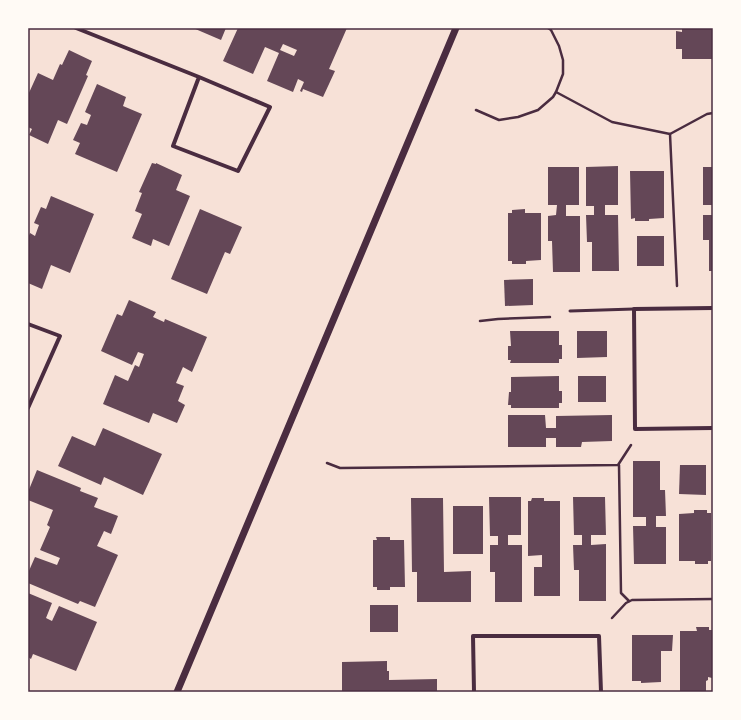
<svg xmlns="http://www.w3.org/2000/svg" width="741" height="720" font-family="'Varela Round',sans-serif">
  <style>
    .building { fill: #644757; fill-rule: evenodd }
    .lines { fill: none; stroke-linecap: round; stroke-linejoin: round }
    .path { stroke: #4a2c40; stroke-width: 2.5 }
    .service { stroke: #4a2c40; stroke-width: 3 }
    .minor { stroke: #4a2c40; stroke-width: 4 }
    .tertiary { stroke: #4a2c40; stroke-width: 7 }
    .neatline { fill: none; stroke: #4a2c40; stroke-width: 1.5 }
  </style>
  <rect width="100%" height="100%" fill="#f7e1d7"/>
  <!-- building -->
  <g class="building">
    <path d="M193 28H226L221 40Z"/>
    <path d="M238 28H347L329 69 335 71 323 97 303 89 302 92 300 91 304 82 298 79 293 92 267 81 279 53 265 47 253 74 223 61ZM283 44 297 50 294 56 280 50Z"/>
    <path d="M682 28H713V59H682V49H676V31L682 32Z"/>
    <path d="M69 50 92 61 86 75 88 76 67 124 58 120 48 144 29 135 32 129 28 127V95L38 73 53 80 60 64 62 65Z"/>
    <path d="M97 84 126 97 123 106 142 114 117 172 75 154 80 143 73 140 81 123 87 125 91 115 85 112Z"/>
    <path d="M152 163 156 164V163L182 175 176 190 190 196 169 246 153 239 151 246 132 238 142 214 135 211 142 193 139 192Z"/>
    <path d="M618 166V205H605V215H618L619 271H592V242H587L586 215H594V206H586V167Z"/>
    <path d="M548 167H579V205H566V216H580V272H553L552 241H548V216L556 215 557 205H548Z"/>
    <rect x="703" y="167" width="10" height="38"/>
    <path d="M630 171H664V218L649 219V221H635V218L631 219Z"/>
    <path d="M51 196 94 214 70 273 51 265 42 289 28 283V238L30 233 35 236 39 225 34 223 41 207 46 209Z"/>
    <path d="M200 209 242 227 230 254 225 252 207 294 171 279Z"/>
    <path d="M525 209V213H541V260L526 261V264H512V261H508V213H512V210Z"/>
    <path d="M703 215H713V271H709V240H703Z"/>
    <rect x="637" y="236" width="27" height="30"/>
    <path d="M533 279V305L505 306 504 280Z"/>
    <path d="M129 300 156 312 153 317 164 322 165 319 207 337 192 372 183 367 176 383 184 386 178 401 185 405 177 423 153 413 149 423 103 404 115 375 128 381 135 365 139 367 144 354 138 352 132 365 101 351 117 314 122 316Z"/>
    <path d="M510 331H559V345H562V359H559V363H510L511 360H508V346H511Z"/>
    <path d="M577 331H607V357L577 358Z"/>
    <path d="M559 376V391H562V403H559V408H511V405H508L509 392H511V377Z"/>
    <rect x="578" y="376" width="28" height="26"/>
    <path d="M508 415H545L546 428H556V416L612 415V441L582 442 581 447H556V438H546V447H508Z"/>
    <path d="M103 428 162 454 143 495 104 477 101 485 58 466 72 436 95 446Z"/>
    <path d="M633 461H660V490H665L666 516H656V527H666V564H634L633 526H646V517H633Z"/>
    <path d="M680 465H706V495L679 494Z"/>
    <path d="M37 470 81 488 80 491 98 498 94 507 118 516 111 534 104 531 97 546 118 555 95 607 80 601 78 604 28 583V573L35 557 57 565 60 558 40 550 50 527 47 525 53 510 28 500V492Z"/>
    <path d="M489 497H521V535H508V545H522V602H495V572H490V545H498V536H490Z"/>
    <path d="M573 497H605L606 535H591V545L606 544V601H579V570H574L573 545H582V535H574Z"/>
    <path d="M411 498H443L444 572 471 571V602H417V572H412Z"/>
    <path d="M532 498H544V501H560V596H534V567H542V555L528 556V501H531Z"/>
    <rect x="453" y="506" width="30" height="48"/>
    <path d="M694 510H707V513H711V561H708V564H695V561H679V514L694 513Z"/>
    <path d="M376 537H390V540H404L405 587H390V590H377V587H373V540H377Z"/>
    <path d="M28 593 52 603 46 618 52 621 59 606 97 622 76 671 33 654 31 659 28 657Z"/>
    <rect x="370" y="605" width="28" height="27"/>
    <path d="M696 627H709V630H712V678L708 677V680L706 681V692H680V631H697Z"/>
    <path d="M632 635H673L672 651H661V682L641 683V681H632Z"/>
    <path d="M387 661V671H389V680L437 679V692L342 691V662Z"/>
  </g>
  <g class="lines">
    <!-- path -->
    <g class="path">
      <path d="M556 92 612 122 670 134 707 114 713 113"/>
      <path d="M476 110 499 120 518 117 538 110 553 97 556 92 563 74V60L559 46 551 30 548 28"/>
      <path d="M670 134 677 286"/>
      <path d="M480 321 498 319 550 317"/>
      <path d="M327 463 340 468 618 465 631 445"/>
      <path d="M619 465 621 593 629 601"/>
      <path d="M612 618 626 603 632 600 713 599"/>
    </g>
    <!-- service -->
    <path class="service" d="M570 311 634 309"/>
    <!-- minor -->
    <g class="minor">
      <path d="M76 28 199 77 270 107 238 171 173 146 199 77"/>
      <path d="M713 308 634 309 635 429 713 428"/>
      <path d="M28 324 60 336 28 408"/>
      <path d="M474 692 473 636H599L601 692"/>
    </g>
    <!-- tertiary -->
    <path class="tertiary" d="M177 692 456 28"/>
  </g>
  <!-- border -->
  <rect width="741" height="720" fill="none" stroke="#fffaf5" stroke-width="58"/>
  <rect x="29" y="29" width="683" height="662" class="neatline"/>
</svg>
